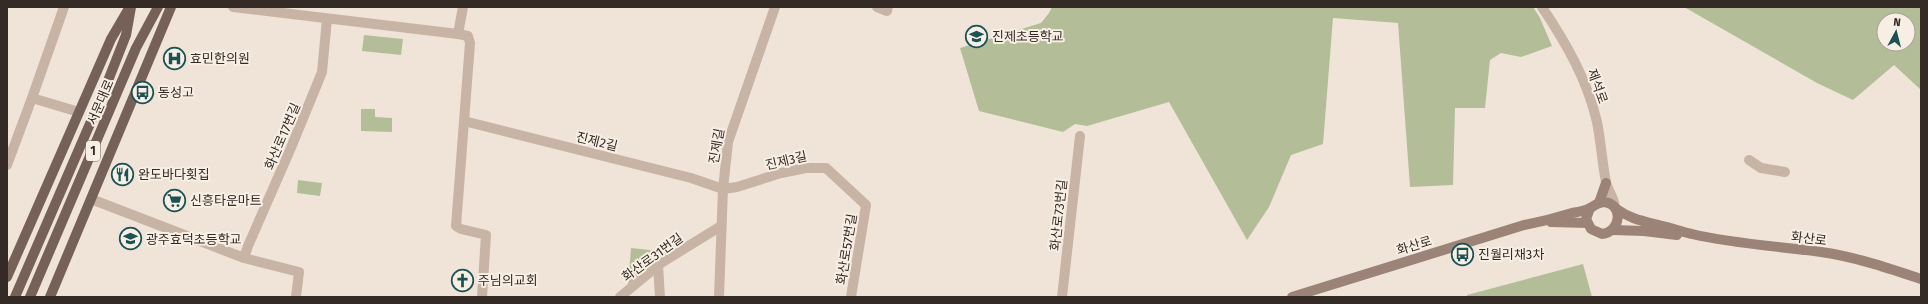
<svg xmlns="http://www.w3.org/2000/svg" width="1928" height="304" font-family="'Fira Sans','Noto Sans KR',sans-serif">
  <style>
    .green { fill: #b3be99; fill-rule: evenodd }
    .lines { fill: none; stroke-linecap: round; stroke-linejoin: round }
    .minor { stroke: #c8b4a5; stroke-width: 10 }
    .tertiary { stroke: #c8b4a5; stroke-width: 10 }
    .secondary { stroke: #9b8377; stroke-width: 10 }
    .primary { stroke: #756157; stroke-width: 10 }
    .labels { text-anchor: middle; stroke-width: 4; stroke-linejoin: round; paint-order: stroke }
    .shield { fill: #f8efe4; stroke: #6f655f; stroke-width: 1 }
    .shield-label { font-size: 12px; font-weight: bold; fill: #342a26 }
    .poi-label { font-size: 13px; fill: #342a26; stroke: #f8efe4; text-anchor: start }
    .street-label { font-size: 13px; fill: #342a26; stroke: #f8efe4 }
  </style>
  <rect width="100%" height="100%" fill="#f0e4d9"/>
  <!-- green -->
  <g class="green">
    <path d="M1052 7H1533L1540 18 1552 46 1521 57 1501 53 1490 60 1485 108H1455L1453 185 1410 187 1398 23 1333 18 1323 144 1291 155 1269 207 1247 240 1169 102 1087 126 1075 124 1063 132 979 111 960 48 1041 23 1049 13Z"/>
    <path d="M1684 7H1921V90L1894 65 1853 100 1817 83ZM1884 20H1908V44H1884Z"/>
    <path d="M364 35 403 39 401 55 362 51Z"/>
    <path d="M361 109H375V117L392 118V132L361 131Z"/>
    <path d="M298 180 322 183 320 196 297 193Z"/>
    <path d="M631 248 669 252 628 287Z"/>
    <path d="M1583 264 1592 297H1467V295Z"/>
  </g>
  <g class="lines">
    <!-- minor -->
    <g class="minor">
      <path d="M233 7 458 34 468 36 470 43 456 226 461 229 486 235 482 297"/>
      <path d="M877 7 887 11 888 7"/>
      <path d="M458 34 463 7"/>
      <path d="M464 121 691 178 723 189 737 187 781 173 806 168H826L866 205 851 297"/>
      <path d="M1749 160 1761 168 1785 172"/>
      <path d="M7 165 32 98"/>
      <path d="M91 199 244 258 299 272 296 297"/>
      <path d="M244 258 248 246 290 150 318 82 322 72 327 19"/>
      <path d="M658 265 660 297"/>
      <path d="M620 297 661 263 721 226"/>
      <path d="M719 297 723 189 728 142 775 7"/>
      <path d="M1062 297 1080 136"/>
    </g>
    <!-- tertiary -->
    <g class="tertiary">
      <path d="M64 7 32 98 79 112"/>
      <path d="M1542 7C1566 43 1587 79 1597 122 1601 142 1602 162 1606 182 1608 192 1615 198 1615 208"/>
    </g>
    <!-- secondary -->
    <g class="secondary">
      <path d="M1599 203 1606 183"/>
      <path d="M1615 208C1632 220 1643 221 1662 226 1672 228 1682 232 1692 234 1734 244 1778 246 1821 252 1856 257 1888 268 1921 279"/>
      <path d="M1551 222 1587 223"/>
      <path d="M1613 230 1644 231 1677 235"/>
      <path d="M1292 297 1524 225C1540 222 1556 218 1572 213 1577 212 1585 211 1590 208 1595 206 1597 202 1604 202 1624 204 1621 232 1602 234L1591 229 1586 219 1590 208"/>
    </g>
    <!-- primary -->
    <g class="primary">
      <path d="M7 277 111 39 128 10"/>
      <path d="M15 297 102 96 126 35 131 7"/>
      <path d="M30 297 136 48 158 7"/>
      <path d="M50 297 171 7"/>
    </g>
  </g>
  <!-- icons -->
  <defs>
    <symbol id="school-ring" viewBox="-11 -11 22 22"><circle r="9.5" fill="#f8efe4" stroke="#1d5254" stroke-width="1.5"/><path d="M0-5L7-2L0 1L-7-2ZM-4 1L0 2.5L4 1V4Q0 6-4 4Z" fill="#1d5254"/></symbol>
    <symbol id="hospital-ring" viewBox="-11 -11 22 22"><circle r="9.5" fill="#f8efe4" stroke="#1d5254" stroke-width="1.5"/><path d="M-5-5h3v3.5h4V-5h3V5h-3V1.5h-4V5h-3Z" fill="#1d5254"/></symbol>
    <symbol id="bus-ring" viewBox="-11 -11 22 22"><circle r="9.5" fill="#f8efe4" stroke="#1d5254" stroke-width="1.5"/><path d="M-5-6H5V4H4V6H2V4H-2V6H-4V4H-5ZM-3.5-4V0h7V-4ZM-3.5 1.2v1.5H-2V1.2ZM2 1.2v1.5H3.5V1.2Z" fill="#1d5254"/></symbol>
    <symbol id="restaurant-ring" viewBox="-11 -11 22 22"><circle r="9.5" fill="#f8efe4" stroke="#1d5254" stroke-width="1.5"/><path d="M-5-6h1v4h1v-4h1v4h1v-4h1v5L-1.5 .5V6h-2V.5L-5-1ZM5-6V6H3V1.5H1.5Q1.5-4 5-6Z" fill="#1d5254"/></symbol>
    <symbol id="supermarket-ring" viewBox="-11 -11 22 22"><circle r="9.5" fill="#f8efe4" stroke="#1d5254" stroke-width="1.5"/><path d="M-6-5.5h2.5l.6 2H6L4.5 2H-2.5L-4.4-4H-6ZM-1.5 3.2a1.3 1.3 0 1 0 .1 0ZM3 3.2a1.3 1.3 0 1 0 .1 0Z" fill="#1d5254"/></symbol>
    <symbol id="church-ring" viewBox="-11 -11 22 22"><circle r="9.5" fill="#f8efe4" stroke="#1d5254" stroke-width="1.5"/><path d="M-1.2-6h2.4v3.5h3.3v2.4h-3.3V6h-2.4V-.1h-3.3v-2.4h3.3Z" fill="#1d5254"/></symbol>
  </defs>
  <g fill-rule="evenodd">
    <use href="#school-ring" x="964" y="24" width="25" height="25"/>
    <use href="#hospital-ring" x="162" y="46" width="25" height="25"/>
    <use href="#bus-ring" x="130" y="80" width="25" height="25"/>
    <use href="#restaurant-ring" x="110" y="162" width="25" height="25"/>
    <use href="#supermarket-ring" x="162" y="188" width="25" height="25"/>
    <use href="#school-ring" x="118" y="226" width="25" height="25"/>
    <use href="#bus-ring" x="1450" y="242" width="25" height="25"/>
    <use href="#church-ring" x="450" y="268" width="25" height="25"/>
  </g>
  <g class="labels">
    <!-- shield labels -->
    <rect class="shield" x="86" y="141" width="14" height="20" rx="3"/>
    <g class="shield-label">
      <text x="93" y="155">1</text>
    </g>
    <!-- poi labels -->
    <g class="poi-label">
      <text x="992" y="41">진제초등학교</text>
      <text x="190" y="63">효민한의원</text>
      <text x="158" y="97">동성고</text>
      <text x="138" y="179">완도바다횟집</text>
      <text x="190" y="205">신흥타운마트</text>
      <text x="146" y="244">광주효덕초등학교</text>
      <text x="1478" y="259">진월리채3차</text>
      <text x="478" y="285">주님의교회</text>
    </g>
    <!-- street labels -->
    <g class="street-label">
      <text transform="translate(1598 86) rotate(70)" y="5">제석로</text>
      <text transform="translate(100 102) rotate(-67)" y="5">서문대로</text>
      <text transform="translate(282 136) rotate(-67)" y="5">화산로17번길</text>
      <text transform="translate(597 141) rotate(14)" y="5">진제2길</text>
      <text transform="translate(716 146) rotate(-80)" y="5">진제길</text>
      <text transform="translate(786 160) rotate(-13)" y="5">진제3길</text>
      <text transform="translate(1058 215) rotate(-84)" y="5">화산로73번길</text>
      <text transform="translate(1809 238) rotate(7)" y="5">화산로</text>
      <text transform="translate(1414 245) rotate(-17)" y="5">화산로</text>
      <text transform="translate(846 249) rotate(-81)" y="5">화산로57번길</text>
      <text transform="translate(652 257) rotate(-36)" y="5">화산로31번길</text>
    </g>
  </g>
  <!-- border -->
  <rect width="1928" height="304" fill="none" stroke="#342a26" stroke-width="16"/>
  <!-- north arrow -->
  <g transform="translate(1896 32) rotate(7)"><circle r="19" fill="#f8efe4" stroke="#aaa098"/>
  <path d="M0-3L7 15L0 10L-7 15Z" fill="#1d5254"/>
  <text y="-6" font-size="11" font-weight="bold" text-anchor="middle" fill="#342a26">N</text>
  </g>
</svg>
